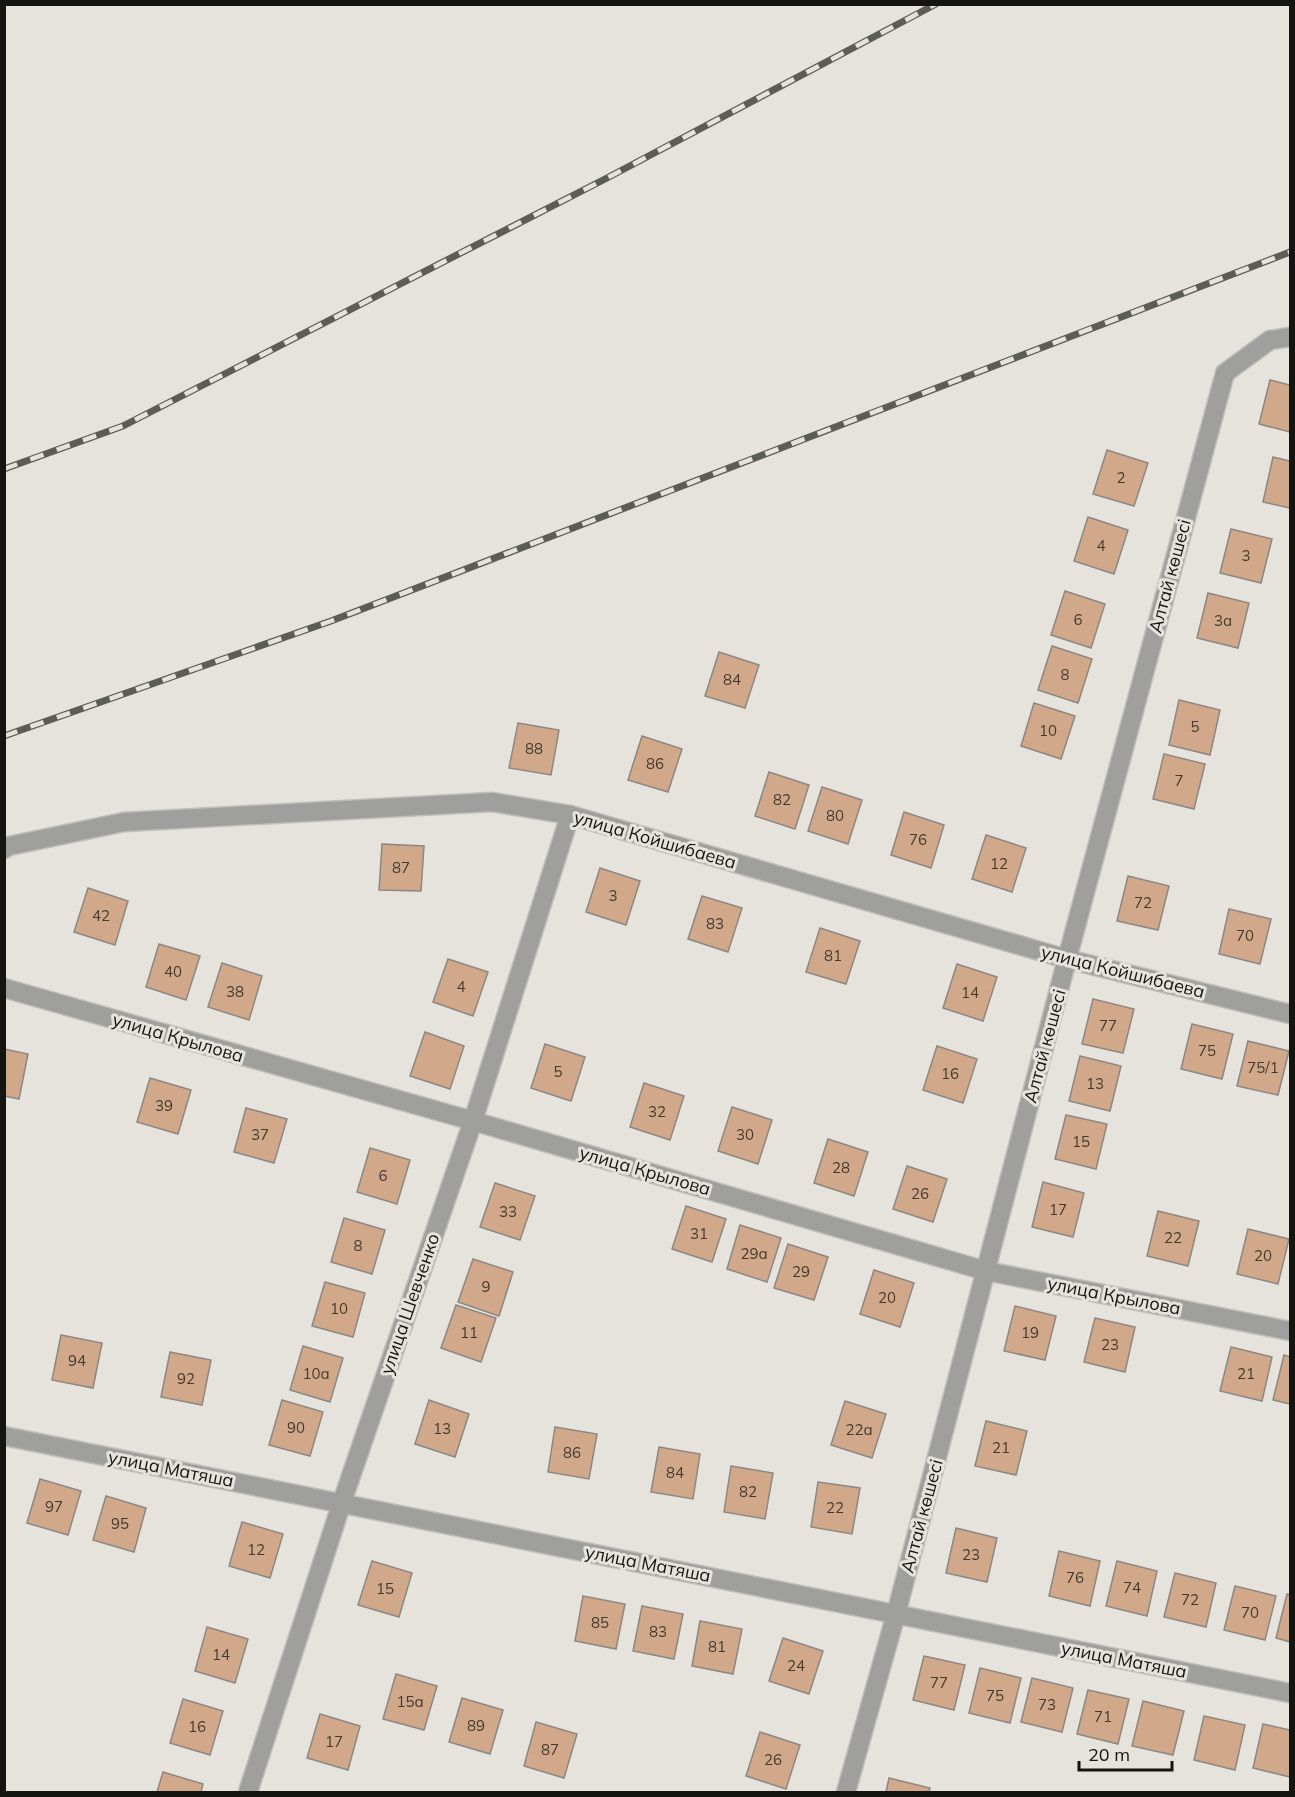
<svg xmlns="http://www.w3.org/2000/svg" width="1295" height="1797" font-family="Mulish,sans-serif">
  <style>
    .building { fill: #d1a98a; stroke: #8d8783; stroke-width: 1.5 }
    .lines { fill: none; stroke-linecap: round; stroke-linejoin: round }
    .street-casing { stroke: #bfbeb7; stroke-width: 21 }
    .street { stroke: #9fa09d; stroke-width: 18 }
    .rail-casing { stroke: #5d5d58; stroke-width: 7 }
    .rail { stroke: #e5e3dc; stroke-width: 4.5; stroke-dasharray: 14; stroke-linecap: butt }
    .labels { text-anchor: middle; stroke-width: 6; stroke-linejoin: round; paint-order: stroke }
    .number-label { font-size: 15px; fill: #43392f }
    .street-label { font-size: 18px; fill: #141411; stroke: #e5e3dc }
  </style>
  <rect width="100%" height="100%" fill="#e5e3dc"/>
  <!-- building -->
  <g class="building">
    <path d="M1270 380 1290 385V432L1259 424Z"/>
    <path d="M1107 450 1148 463 1134 506 1093 494Z"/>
    <path d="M1273 457 1290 461V508L1263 502Z"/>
    <path d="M1088 517 1128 530 1114 574 1074 561Z"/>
    <path d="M1231 529 1272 539 1261 583 1220 573Z"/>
    <path d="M1065 591 1105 604 1091 648 1051 635Z"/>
    <path d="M1208 593 1249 603 1238 648 1197 638Z"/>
    <path d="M1052 646 1092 659 1078 703 1038 690Z"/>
    <path d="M719 652 759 665 745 708 705 696Z"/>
    <path d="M1179 700 1220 710 1210 755 1169 745Z"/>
    <path d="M1034 703 1075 716 1061 759 1021 746Z"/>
    <path d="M518 723 559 730 551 775 509 768Z"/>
    <path d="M642 736 682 749 668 792 628 780Z"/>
    <path d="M1164 754 1205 764 1194 809 1153 799Z"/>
    <path d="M769 772 809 785 795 829 755 816Z"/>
    <path d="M822 787 862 800 848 844 808 831Z"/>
    <path d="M904 812 944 825 931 868 891 855Z"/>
    <path d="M986 835 1026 848 1012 892 972 879Z"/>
    <path d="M382 844 424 846 421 891 379 890Z"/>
    <path d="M600 868 640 881 626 925 586 912Z"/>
    <path d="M1128 876 1169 886 1158 930 1117 921Z"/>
    <path d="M88 888 128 901 115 945 74 932Z"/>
    <path d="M702 896 742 908 728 952 688 939Z"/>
    <path d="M1229 909 1271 919 1260 964 1219 954Z"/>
    <path d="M820 928 860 941 846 984 806 972Z"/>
    <path d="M159 944 200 956 186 1000 146 987Z"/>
    <path d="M448 959 488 972 473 1016 433 1002Z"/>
    <path d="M222 963 262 976 249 1020 208 1007Z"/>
    <path d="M957 964 997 977 983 1021 943 1008Z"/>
    <path d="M1093 999 1134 1009 1123 1053 1082 1044Z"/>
    <path d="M1192 1024 1233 1034 1222 1079 1181 1069Z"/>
    <path d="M425 1032 464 1046 450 1089 410 1076Z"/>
    <path d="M1248 1041 1289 1051 1278 1095 1237 1086Z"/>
    <path d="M545 1044 585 1057 571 1101 531 1088Z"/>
    <path d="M937 1046 977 1059 963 1103 923 1090Z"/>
    <path d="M4 1049 28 1054 19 1099 4 1096Z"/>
    <path d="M1080 1056 1121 1066 1110 1111 1069 1101Z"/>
    <path d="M150 1078 191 1090 178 1134 137 1122Z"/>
    <path d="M644 1083 684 1096 670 1140 630 1127Z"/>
    <path d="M732 1107 772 1120 758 1164 718 1151Z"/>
    <path d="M246 1108 287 1119 274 1163 234 1152Z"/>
    <path d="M1066 1115 1107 1124 1096 1169 1055 1159Z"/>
    <path d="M828 1139 868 1152 854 1196 814 1183Z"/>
    <path d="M370 1148 410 1160 397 1204 357 1192Z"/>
    <path d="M907 1166 947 1179 933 1222 893 1209Z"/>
    <path d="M1043 1182 1084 1193 1073 1237 1032 1227Z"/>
    <path d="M495 1183 535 1196 520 1240 480 1227Z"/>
    <path d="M686 1206 726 1219 712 1262 672 1249Z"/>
    <path d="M1158 1211 1199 1221 1188 1266 1147 1256Z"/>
    <path d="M344 1218 385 1230 372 1274 331 1262Z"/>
    <path d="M740 1225 781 1238 767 1282 727 1269Z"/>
    <path d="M1248 1229 1289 1239 1278 1284 1237 1274Z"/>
    <path d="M788 1244 828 1257 814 1300 774 1288Z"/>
    <path d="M473 1259 513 1272 499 1316 458 1302Z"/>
    <path d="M874 1270 914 1283 900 1327 860 1314Z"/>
    <path d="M325 1282 365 1293 353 1337 312 1326Z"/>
    <path d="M456 1305 496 1318 481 1362 441 1348Z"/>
    <path d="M1015 1306 1056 1316 1045 1360 1004 1351Z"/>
    <path d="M1095 1318 1135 1327 1125 1372 1084 1362Z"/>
    <path d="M61 1335 102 1343 93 1388 52 1380Z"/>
    <path d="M303 1346 343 1358 330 1402 290 1390Z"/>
    <path d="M1231 1347 1272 1357 1262 1401 1220 1391Z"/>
    <path d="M170 1352 211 1360 202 1405 161 1397Z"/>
    <path d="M1284 1355 1290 1357V1404L1273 1400Z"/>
    <path d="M282 1400 323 1412 310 1456 269 1445Z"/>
    <path d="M429 1400 469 1414 455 1457 415 1444Z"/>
    <path d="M845 1401 886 1414 872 1458 831 1445Z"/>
    <path d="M986 1421 1027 1431 1016 1475 975 1466Z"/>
    <path d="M555 1427 597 1434 589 1479 548 1472Z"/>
    <path d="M659 1447 700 1454 693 1499 651 1492Z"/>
    <path d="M731 1466 773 1473 765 1519 724 1512Z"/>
    <path d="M40 1479 81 1491 68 1535 27 1523Z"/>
    <path d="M818 1482 860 1488 852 1534 811 1527Z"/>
    <path d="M106 1496 146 1508 134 1552 93 1540Z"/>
    <path d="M242 1522 283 1534 270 1578 229 1566Z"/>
    <path d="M956 1528 997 1538 987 1582 946 1573Z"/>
    <path d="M1059 1551 1100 1561 1090 1606 1049 1596Z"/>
    <path d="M372 1561 412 1573 399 1617 358 1605Z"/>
    <path d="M1117 1561 1157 1571 1147 1616 1106 1606Z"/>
    <path d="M1175 1573 1216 1583 1206 1627 1164 1617Z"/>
    <path d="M1235 1586 1276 1596 1265 1640 1224 1630Z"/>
    <path d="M1287 1594 1290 1595V1642L1276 1638Z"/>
    <path d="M583 1596 625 1604 616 1649 575 1641Z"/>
    <path d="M642 1606 683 1614 674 1659 633 1651Z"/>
    <path d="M700 1621 742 1629 733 1674 692 1666Z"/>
    <path d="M207 1627 248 1639 235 1683 195 1671Z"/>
    <path d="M783 1638 823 1651 809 1694 769 1681Z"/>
    <path d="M924 1656 965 1665 954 1710 913 1700Z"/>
    <path d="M980 1668 1021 1678 1010 1723 969 1713Z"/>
    <path d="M396 1674 437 1686 424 1730 383 1719Z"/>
    <path d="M1032 1678 1073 1688 1062 1732 1021 1722Z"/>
    <path d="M1088 1690 1129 1699 1118 1744 1077 1734Z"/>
    <path d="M462 1698 503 1710 490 1754 449 1742Z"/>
    <path d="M183 1699 223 1711 210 1755 170 1743Z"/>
    <path d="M1143 1701 1184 1711 1173 1755 1132 1746Z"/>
    <path d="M320 1714 360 1726 348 1770 307 1758Z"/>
    <path d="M1204 1716 1245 1725 1235 1770 1194 1760Z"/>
    <path d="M536 1722 577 1734 564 1778 524 1766Z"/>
    <path d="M1263 1724 1290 1730V1777L1253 1768Z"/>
    <path d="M760 1732 800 1745 786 1789 746 1776Z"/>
    <path d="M163 1772 203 1784 201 1792H157Z"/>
    <path d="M889 1778 930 1788 929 1792H886Z"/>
  </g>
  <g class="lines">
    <defs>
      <g id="street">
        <path d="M4 849 9 846 124 822 492 802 570 815 1067 959 1290 1014"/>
        <path d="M4 988 473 1121 986 1271 1290 1331"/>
        <path d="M4 1436 1290 1693"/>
        <path d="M248 1792 342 1502 473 1121 570 815"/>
        <path d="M846 1792 896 1614 1067 959 1225 373 1270 340 1290 337"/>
      </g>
    </defs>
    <!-- street casing -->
    <use href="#street" class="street-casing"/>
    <!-- street -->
    <use href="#street" class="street"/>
    <defs>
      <g id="rail">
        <path d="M4 469 123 426 607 178 936 4"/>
        <path d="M4 736 331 621 1290 252"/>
      </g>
    </defs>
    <!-- rail casing -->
    <use href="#rail" class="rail-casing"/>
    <!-- rail -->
    <use href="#rail" class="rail"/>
  </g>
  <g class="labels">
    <!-- number labels -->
    <g class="number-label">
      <text x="1121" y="483">2</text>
      <text x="1101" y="551">4</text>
      <text x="1246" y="561">3</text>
      <text x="1078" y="625">6</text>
      <text x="1223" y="626">3а</text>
      <text x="1065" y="680">8</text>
      <text x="732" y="685">84</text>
      <text x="1195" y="732">5</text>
      <text x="1048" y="736">10</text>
      <text x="534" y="754">88</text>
      <text x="655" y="769">86</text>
      <text x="1179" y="786">7</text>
      <text x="782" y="805">82</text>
      <text x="835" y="821">80</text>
      <text x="918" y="845">76</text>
      <text x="999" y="869">12</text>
      <text x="401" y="873">87</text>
      <text x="613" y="901">3</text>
      <text x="1143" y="908">72</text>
      <text x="101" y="921">42</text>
      <text x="715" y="929">83</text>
      <text x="1245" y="941">70</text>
      <text x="833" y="961">81</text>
      <text x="173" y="977">40</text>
      <text x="461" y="992">4</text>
      <text x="235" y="997">38</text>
      <text x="970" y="998">14</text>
      <text x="1108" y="1031">77</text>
      <text x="1207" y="1056">75</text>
      <text x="1263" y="1073">75/1</text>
      <text x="558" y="1077">5</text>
      <text x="950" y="1079">16</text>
      <text x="1095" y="1089">13</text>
      <text x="164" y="1111">39</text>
      <text x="657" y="1117">32</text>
      <text x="260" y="1140">37</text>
      <text x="745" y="1140">30</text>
      <text x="1081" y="1147">15</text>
      <text x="841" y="1173">28</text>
      <text x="383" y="1181">6</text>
      <text x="920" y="1199">26</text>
      <text x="1058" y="1215">17</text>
      <text x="508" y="1217">33</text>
      <text x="699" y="1239">31</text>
      <text x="1173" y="1243">22</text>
      <text x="358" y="1251">8</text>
      <text x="754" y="1259">29а</text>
      <text x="1263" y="1261">20</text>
      <text x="801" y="1277">29</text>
      <text x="486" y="1292">9</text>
      <text x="887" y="1303">20</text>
      <text x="339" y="1314">10</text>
      <text x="469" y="1338">11</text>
      <text x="1030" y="1338">19</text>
      <text x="1110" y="1350">23</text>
      <text x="77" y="1366">94</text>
      <text x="316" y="1379">10а</text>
      <text x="1246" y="1379">21</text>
      <text x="186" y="1384">92</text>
      <text x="296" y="1433">90</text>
      <text x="442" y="1434">13</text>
      <text x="859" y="1435">22а</text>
      <text x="1001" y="1453">21</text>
      <text x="572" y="1458">86</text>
      <text x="675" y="1478">84</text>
      <text x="748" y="1497">82</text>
      <text x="54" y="1512">97</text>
      <text x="835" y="1513">22</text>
      <text x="120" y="1529">95</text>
      <text x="256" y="1555">12</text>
      <text x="971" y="1560">23</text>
      <text x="1075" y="1583">76</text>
      <text x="1132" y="1593">74</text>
      <text x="385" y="1594">15</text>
      <text x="1190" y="1605">72</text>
      <text x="1250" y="1618">70</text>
      <text x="600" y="1628">85</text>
      <text x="658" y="1637">83</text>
      <text x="717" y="1652">81</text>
      <text x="221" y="1660">14</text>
      <text x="796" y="1671">24</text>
      <text x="939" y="1688">77</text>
      <text x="995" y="1701">75</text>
      <text x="410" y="1707">15а</text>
      <text x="1047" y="1710">73</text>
      <text x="1103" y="1722">71</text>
      <text x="476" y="1731">89</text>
      <text x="197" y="1732">16</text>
      <text x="334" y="1747">17</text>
      <text x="550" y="1755">87</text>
      <text x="773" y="1765">26</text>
    </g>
    <!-- street labels -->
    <g class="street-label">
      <text transform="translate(1170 576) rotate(-75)" y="6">Алтай көшесі</text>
      <text transform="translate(655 840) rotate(16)" y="6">улица Койшибаева</text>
      <text transform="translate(1123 972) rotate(14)" y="6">улица Койшибаева</text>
      <text transform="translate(178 1038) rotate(16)" y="6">улица Крылова</text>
      <text transform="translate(1045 1046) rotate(-75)" y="6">Алтай көшесі</text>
      <text transform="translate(645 1171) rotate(16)" y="6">улица Крылова</text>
      <text transform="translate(1114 1296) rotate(11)" y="6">улица Крылова</text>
      <text transform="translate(410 1304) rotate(-71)" y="6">улица Шевченко</text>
      <text transform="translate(171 1469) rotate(11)" y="6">улица Матяша</text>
      <text transform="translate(922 1516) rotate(-75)" y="6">Алтай көшесі</text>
      <text transform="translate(648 1564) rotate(11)" y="6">улица Матяша</text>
      <text transform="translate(1124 1660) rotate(11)" y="6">улица Матяша</text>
    </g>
  </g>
  <!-- border -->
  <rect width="1295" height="1797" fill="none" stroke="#141411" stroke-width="12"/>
  <!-- scale -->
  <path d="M1079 1761v9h93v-9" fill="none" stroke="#141411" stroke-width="3"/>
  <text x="1088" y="1761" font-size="18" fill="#141411" stroke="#e5e3dc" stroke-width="4.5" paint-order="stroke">20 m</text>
</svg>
